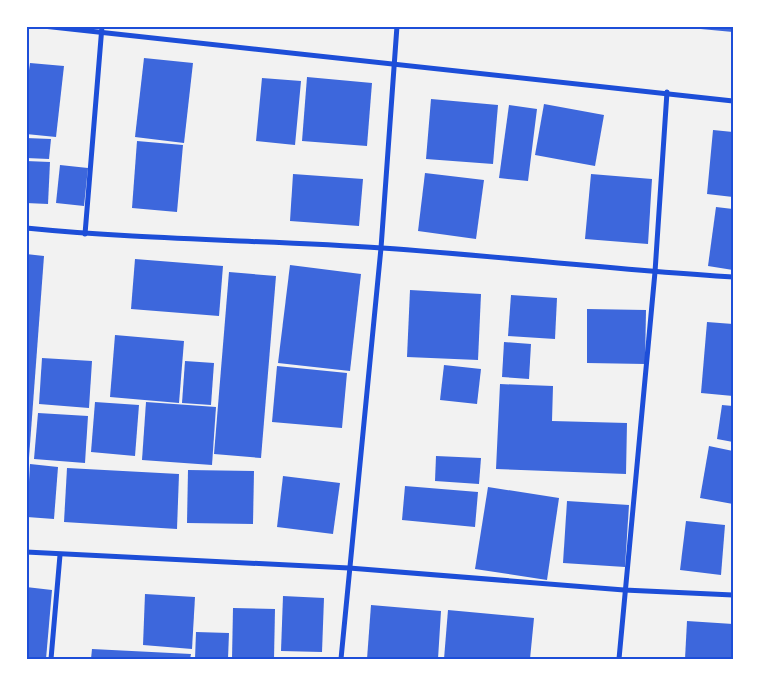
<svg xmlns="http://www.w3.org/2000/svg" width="759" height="685" font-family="'Nunito Sans',sans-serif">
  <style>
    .building { fill: #3d67dc }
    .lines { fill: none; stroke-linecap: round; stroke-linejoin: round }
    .minor { stroke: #1d4ed8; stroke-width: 5 }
    .neatline { fill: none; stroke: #1d4ed8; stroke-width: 2 }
  </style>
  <rect width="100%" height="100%" fill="#f2f2f2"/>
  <!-- building -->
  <g class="building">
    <path d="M690 26H733V32L690 28Z"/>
    <path d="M144 58 193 63 184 143 135 137Z"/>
    <path d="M30 63 64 66 56 137 26 134V93Z"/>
    <path d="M307 77 372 83 367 146 302 141Z"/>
    <path d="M262 78 301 81 295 145 256 141Z"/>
    <path d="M431 99 498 105 493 164 426 159Z"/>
    <path d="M544 104 604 115 595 166 535 155Z"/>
    <path d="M509 105 537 109 528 181 499 178Z"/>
    <path d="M713 130 733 132V197L707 194Z"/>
    <path d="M26 138 51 139 49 159 26 158Z"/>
    <path d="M137 141 183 145 177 212 132 208Z"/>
    <path d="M26 161 50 162 48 204 26 203Z"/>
    <path d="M60 165 88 168 84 206 56 203Z"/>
    <path d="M425 173 484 180 476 239 418 231Z"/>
    <path d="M293 174 363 179 359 226 290 221Z"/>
    <path d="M591 174 652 179 648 244 585 239Z"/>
    <path d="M716 207 733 209V270L708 266Z"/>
    <path d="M26 254 44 256 28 471H26Z"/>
    <path d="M135 259 223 266 219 316 131 309Z"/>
    <path d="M290 265 361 274 350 371 278 363Z"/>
    <path d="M229 272 276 276 261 458 214 454Z"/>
    <path d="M410 290 481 294 478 360 407 357Z"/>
    <path d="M511 295 557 298 555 339 508 336Z"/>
    <path d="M587 309 646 310 645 364 587 363Z"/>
    <path d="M707 322 733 324V396L701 393Z"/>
    <path d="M115 335 184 341 179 403 110 397Z"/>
    <path d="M504 342 531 344 529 379 502 377Z"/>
    <path d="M42 358 92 361 89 408 39 404Z"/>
    <path d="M185 361 214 363 211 405 182 403Z"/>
    <path d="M444 365 481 369 477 404 440 400Z"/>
    <path d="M277 366 347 373 342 428 272 422Z"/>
    <path d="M500 384 553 386 552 421 627 423 626 474 496 469Z"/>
    <path d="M95 402 139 405 135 456 91 452Z"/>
    <path d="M146 402 216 407 212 465 142 460Z"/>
    <path d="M722 405 733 406V442L717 439Z"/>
    <path d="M38 413 88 416 85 463 34 459Z"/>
    <path d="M709 446 733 451V504L700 498Z"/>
    <path d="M436 456 481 458 479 484 435 481Z"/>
    <path d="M30 464 58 467 54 519 27 517Z"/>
    <path d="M67 468 179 474 177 529 64 522Z"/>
    <path d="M188 470 254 471 253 524 187 523Z"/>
    <path d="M283 476 340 483 333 534 277 527Z"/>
    <path d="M405 486 478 492 475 527 402 520Z"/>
    <path d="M488 487 559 498 547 580 475 569Z"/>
    <path d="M567 501 629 505 625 567 563 563Z"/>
    <path d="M686 521 725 525 721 575 680 570Z"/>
    <path d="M26 587 52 590 46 659 26 657Z"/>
    <path d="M145 594 195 597 192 649 143 645Z"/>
    <path d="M283 596 324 598 322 652 281 651Z"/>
    <path d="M371 605 441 611 438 659H367Z"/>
    <path d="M233 608 275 609 274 659H232Z"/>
    <path d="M448 610 534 618 530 659H444Z"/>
    <path d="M687 621 733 624V659H685Z"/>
    <path d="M196 632 229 633 228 659H195Z"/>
    <path d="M92 649 191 654 190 659H91Z"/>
  </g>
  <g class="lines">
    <!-- minor -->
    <g class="minor">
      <path d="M43 26 733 101"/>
      <path d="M26 228C144 240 263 240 382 248 499 256 615 270 733 277"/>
      <path d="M85 234 102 26"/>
      <path d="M26 552 349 568 624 590 733 595"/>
      <path d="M51 659 60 555"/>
      <path d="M341 659 381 248 397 26"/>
      <path d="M619 659 655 272 667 92"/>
    </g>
  </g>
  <!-- border -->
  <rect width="759" height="685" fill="none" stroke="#ffffff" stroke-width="55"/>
  <rect x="28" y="28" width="704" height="630" class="neatline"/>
</svg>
